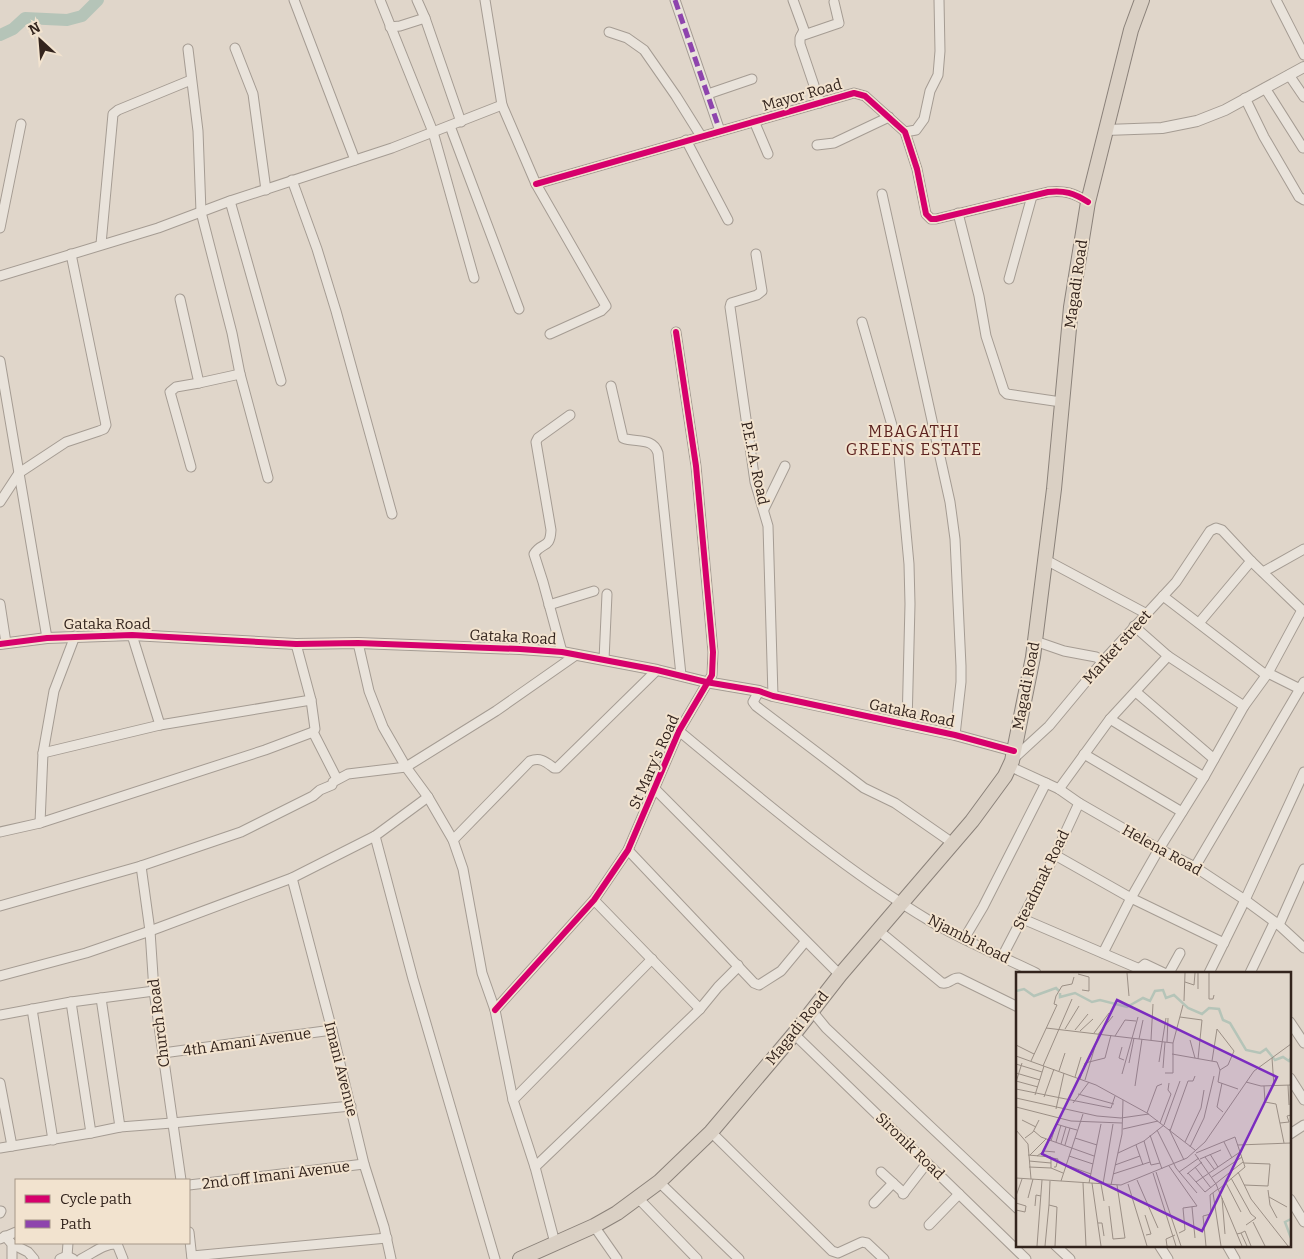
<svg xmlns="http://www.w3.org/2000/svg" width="1304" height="1259" font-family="Bitter,serif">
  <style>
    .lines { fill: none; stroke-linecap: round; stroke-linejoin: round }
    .river { stroke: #b5c4b8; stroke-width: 12 }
    .minor-casing { stroke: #a59c93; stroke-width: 11 }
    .tertiary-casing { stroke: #a59c93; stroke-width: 12 }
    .trunk-casing { stroke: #8b827a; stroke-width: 16 }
    .minor { stroke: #e9e3db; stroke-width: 9 }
    .tertiary { stroke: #e9e3db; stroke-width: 10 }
    .trunk { stroke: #dad0c4; stroke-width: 14 }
    .quiet { stroke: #8e44ad; stroke-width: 5; stroke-dasharray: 10 5; stroke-linecap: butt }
    .cycleway-casing { stroke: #f2e3cf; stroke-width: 9 }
    .cycleway { stroke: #d6006c; stroke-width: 6 }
    .labels { text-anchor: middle; stroke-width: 4; stroke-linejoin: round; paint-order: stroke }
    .street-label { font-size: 15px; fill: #33241d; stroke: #f2e3cf }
    .neighbourhood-label { font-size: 16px; letter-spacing: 1px; fill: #5c221f; stroke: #f2e3cf }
    .inset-river { fill: none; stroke: #b5c4b8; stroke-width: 2.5 }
    .inset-road { fill: none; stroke: #9b8f85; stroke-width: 1 }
    .view { fill: #7b2cbf; fill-opacity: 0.15; stroke: #7b2cbf; stroke-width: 2.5 }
    .inset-edge { fill: none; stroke: #33241d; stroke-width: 2.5 }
  </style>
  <rect width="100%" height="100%" fill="#e0d6ca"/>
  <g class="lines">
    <!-- river -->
    <path class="river" d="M0 35 13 29 25 18 67 20 82 16 98 0"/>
    <defs>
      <g id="minor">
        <path d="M294 0 355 160"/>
        <path d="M380 0 433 132 474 278"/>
        <path d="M417 0 425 18 461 122"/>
        <path d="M485 0 502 105 536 184 606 306 601 311 550 334"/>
        <path d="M675 0 720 131"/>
        <path d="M793 0 804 30 800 38V44L820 103"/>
        <path d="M1276 0 1304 55"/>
        <path d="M390 27 400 26 425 18"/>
        <path d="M609 32 627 38 644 50 676 96 701 136"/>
        <path d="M801 36 839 23 834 2"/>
        <path d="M235 48 253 94 266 190"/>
        <path d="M188 49 198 131 201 212 232 333 240 374 268 478"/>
        <path d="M1289 75 1304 97"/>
        <path d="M1265 88 1303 148"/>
        <path d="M708 94 752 79"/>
        <path d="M1245 98 1264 137 1299 197 1304 200"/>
        <path d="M754 121 768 154"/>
        <path d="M450 126 519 309"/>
        <path d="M905 132 916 130 924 119 930 91 938 75 940 51 939 0"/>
        <path d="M686 140 728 220"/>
        <path d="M817 145 834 143 889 117"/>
        <path d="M292 180 317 249 336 311 392 514"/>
        <path d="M536 184 854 93 865 96 905 132 917 169 926 214 931 219H936L1048 192C1064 190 1074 193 1088 202"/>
        <path d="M882 194 950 502 955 539 961 666V682L955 735"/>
        <path d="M230 201 281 381"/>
        <path d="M958 213 979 296 986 336 1004 391 1007 394 1061 402"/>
        <path d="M0 228 21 124"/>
        <path d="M101 244 113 114 118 110 191 80"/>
        <path d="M756 254 762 291 757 295 731 303 730 307 755 482 768 526 773 696"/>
        <path d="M0 276 158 228 230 201 392 148 502 105"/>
        <path d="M1009 279 1032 196"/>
        <path d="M180 299 199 383 240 374"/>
        <path d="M862 322 898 446 909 564 910 604 907 725"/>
        <path d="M0 361 47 638"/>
        <path d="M611 386 623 438C636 443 653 437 658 453L681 675"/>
        <path d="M191 467 170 392 176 387 199 383"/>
        <path d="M0 502 19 473 66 442 99 431 104 429 106 425 71 254"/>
        <path d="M764 509 785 466"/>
        <path d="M1046 560 1147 614"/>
        <path d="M1263 572 1304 549"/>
        <path d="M1163 596 1266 675"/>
        <path d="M0 604 6 643"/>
        <path d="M549 605 594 591"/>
        <path d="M1199 623 1251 561"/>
        <path d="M1134 626 1168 656 1244 706"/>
        <path d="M132 635 160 725"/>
        <path d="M1035 641 1064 651 1096 657 1103 661"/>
        <path d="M358 643 369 691 383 727 406 767 428 797 453 840 463 869 482 973 495 1010 513 1100 535 1167 555 1243"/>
        <path d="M562 652 543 582 534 554C542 541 550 550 551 530L536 442 538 438 570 415"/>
        <path d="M604 660 607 594"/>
        <path d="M1268 673 1300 689"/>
        <path d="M759 691 753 702 756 706 864 788 895 803 954 844"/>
        <path d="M1136 692 1214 759"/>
        <path d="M1110 719 1204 777"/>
        <path d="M679 731C760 798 840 867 930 921 964 941 1001 956 1036 973"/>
        <path d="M313 732 337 779"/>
        <path d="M43 753 160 725 311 700"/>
        <path d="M1084 754 1182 812"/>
        <path d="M1012 760 1049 726 1103 661 1176 582 1210 531 1216 528 1222 530 1251 561 1304 612"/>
        <path d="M1009 766 1059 789 1079 803 1159 849 1195 867 1245 900 1279 925 1304 948"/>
        <path d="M654 788 840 975"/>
        <path d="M1059 789 1110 719 1168 656"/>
        <path d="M40 823 43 753 54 691 75 636"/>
        <path d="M0 832 40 823 265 750 313 732 315 729 311 700 296 644"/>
        <path d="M375 836 413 979 495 1259"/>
        <path d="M453 840 530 761C541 757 546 762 554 768H557L657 670"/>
        <path d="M628 850 754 983 759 985 781 971 805 942"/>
        <path d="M1055 855 1131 898 1224 943"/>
        <path d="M141 866 150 931 154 991 181 1180"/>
        <path d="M1195 867 1304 682"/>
        <path d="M292 878 332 1030 364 1164 384 1227 391 1259"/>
        <path d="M594 900 700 1009"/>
        <path d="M0 906 141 866 241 832 313 796 320 790 332 785 333 782 348 774 406 767 496 711 576 655"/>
        <path d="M1023 919 1149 973"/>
        <path d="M1279 925 1304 869"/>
        <path d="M879 931 942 983C949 985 952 977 959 978L1018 1007"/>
        <path d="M964 939 983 907 1046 783"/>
        <path d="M1103 953 1131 898 1159 849 1204 777 1244 706 1268 673 1302 610"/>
        <path d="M1002 957 1055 855 1079 803"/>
        <path d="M1139 969 1145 964 1164 973"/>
        <path d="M1169 973 1180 953"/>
        <path d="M1209 973 1245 900 1304 772"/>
        <path d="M1250 973 1274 923"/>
        <path d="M0 976 86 953 150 931 292 878 375 836 428 797"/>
        <path d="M101 998 120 1127"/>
        <path d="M32 1009 53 1140"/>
        <path d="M495 1010 594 900 628 850 679 731 712 675 713 652 696 466 676 332"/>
        <path d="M812 1011 826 1028 1018 1209"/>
        <path d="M0 1015 71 1002"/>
        <path d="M1290 1022 1304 1043"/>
        <path d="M794 1034 1026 1259"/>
        <path d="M163 1053 332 1030"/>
        <path d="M1290 1078 1304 1100"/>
        <path d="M0 1083 12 1146"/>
        <path d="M513 1100 652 959"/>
        <path d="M711 1132 832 1251 838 1253 862 1242 867 1243 884 1259"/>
        <path d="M91 1133 71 1002 154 991"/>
        <path d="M1290 1134 1304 1125"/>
        <path d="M0 1148 91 1133 120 1127 172 1123 351 1106"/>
        <path d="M535 1167 700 1009 718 987 737 968 738 965"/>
        <path d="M881 1172 904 1193"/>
        <path d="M659 1182 739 1259"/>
        <path d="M189 1185 364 1164"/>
        <path d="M903 1194 927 1163"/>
        <path d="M638 1198 697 1259"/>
        <path d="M1290 1199 1304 1222"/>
        <path d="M874 1203 893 1183"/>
        <path d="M0 1213 1 1211"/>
        <path d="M929 1225 959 1194"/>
        <path d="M594 1226 617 1259"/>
        <path d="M189 1232 192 1259"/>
        <path d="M5 1236 12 1244V1259"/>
        <path d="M0 1239 16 1232"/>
        <path d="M12 1244 28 1252 34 1259"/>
        <path d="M1055 1245 1070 1259"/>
        <path d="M1159 1245 1168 1259"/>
        <path d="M1227 1245 1235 1259"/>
        <path d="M67 1256 68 1243"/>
        <path d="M192 1256 387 1238"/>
        <path d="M60 1259 67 1256 73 1259"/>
        <path d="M81 1259C92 1254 104 1243 117 1244L123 1259"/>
      </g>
      <g id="tertiary">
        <path d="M1106 130 1162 128 1197 121 1225 110 1304 67"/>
        <path d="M0 644 47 638 132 635 296 644 358 643 520 649 562 652 657 670 706 682 759 691 773 696 955 735 1014 751"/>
      </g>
      <path id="trunk" d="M520 1259 594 1226 617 1213 659 1182 711 1132 794 1034 840 975 972 821 1005 776 1012 761 1033 657 1054 489 1071 307 1088 202 1131 30 1142 0"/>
    </defs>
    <!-- minor casing -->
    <use href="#minor" class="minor-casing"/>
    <!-- tertiary casing -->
    <use href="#tertiary" class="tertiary-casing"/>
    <!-- trunk casing -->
    <use href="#trunk" class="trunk-casing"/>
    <!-- minor -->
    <use href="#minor" class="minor"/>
    <!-- tertiary -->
    <use href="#tertiary" class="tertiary"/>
    <!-- trunk -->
    <use href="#trunk" class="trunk"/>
    <!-- quiet -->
    <path class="quiet" d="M675 0 720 131"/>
    <defs>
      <g id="cycleway">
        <path d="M536 184 854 93 865 96 905 132 917 169 926 214 931 219H936L1048 192C1064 190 1074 193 1088 202"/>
        <path d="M0 644 47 638 132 635 296 644 358 643 520 649 562 652 657 670 706 682 759 691 773 696 955 735 1014 751"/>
        <path d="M495 1010 594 900 628 850 679 731 712 675 713 652 696 466 676 332"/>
      </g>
    </defs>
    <!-- cycleway casing -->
    <use href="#cycleway" class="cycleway-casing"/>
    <!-- cycleway -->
    <use href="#cycleway" class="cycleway"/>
  </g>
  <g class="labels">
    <!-- street labels -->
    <g class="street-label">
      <text transform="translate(802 95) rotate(-16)" y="5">Mayor Road</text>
      <text transform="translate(1076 284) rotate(-82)" y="5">Magadi Road</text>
      <text transform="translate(755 463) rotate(78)" y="5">P.E.F.A. Road</text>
      <text x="107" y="629">Gataka Road</text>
      <text transform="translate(513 637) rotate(3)" y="5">Gataka Road</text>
      <text transform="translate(1117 647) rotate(-48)" y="5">Market street</text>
      <text transform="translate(1026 686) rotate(-79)" y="5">Magadi Road</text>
      <text transform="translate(912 713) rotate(12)" y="5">Gataka Road</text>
      <text transform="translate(654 762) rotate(-66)" y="5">St Mary's Road</text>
      <text transform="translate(1162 850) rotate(29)" y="5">Helena Road</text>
      <text transform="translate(1041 880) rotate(-64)" y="5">Steadmak Road</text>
      <text transform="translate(969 939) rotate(27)" y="5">Njambi Road</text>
      <text transform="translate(159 1023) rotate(-97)" y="5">Church Road</text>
      <text transform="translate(797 1028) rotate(-51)" y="5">Magadi Road</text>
      <text transform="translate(247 1042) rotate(-8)" y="5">4th Amani Avenue</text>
      <text transform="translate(341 1069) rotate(76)" y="5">Imani Avenue</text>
      <text transform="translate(910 1146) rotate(44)" y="5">Sironik Road</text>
      <text transform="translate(276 1175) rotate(-7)" y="5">2nd off Imani Avenue</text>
    </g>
    <!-- neighbourhood labels -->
    <g class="neighbourhood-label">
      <text x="914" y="437">MBAGATHI<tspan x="914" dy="18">GREENS ESTATE</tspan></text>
    </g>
  </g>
  <!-- overview -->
  <g transform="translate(1016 972)">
    <rect width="275" height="275" fill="#e0d6ca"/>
    <path class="inset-river" d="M0 19 8 17 18 24 40 16 43 19M44 21V25L59 21 76 30 84 28 111 35 127 26 134 29 139 19 147 18 150 26 158 23 172 36 186 42 193 36 203 37 207 48 214 51 230 78 244 81 250 77 259 88 267 85 273 89 275 86M275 247 269 250 275 266"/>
    <path class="inset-road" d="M111 1 113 24M182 1V17M193 1V27H197L198 23M62 2 73 5V19L66 18M169 10 178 13 179 1M168 29 169 1M164 45 186 48 182 87M30 56 157 71M49 57 63 34M201 57 218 79 212 93 204 98M59 58 72 42M64 59 77 47M78 61 93 41M99 64 109 48 120 49M123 67 127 48M135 68 137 32M174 68 179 86M151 70 152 46M0 73 18 82M106 75 103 86 108 88M156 82 201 90 204 98 202 110 222 117M0 84 80 113 131 141 179 178M256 86 258 114M15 89 41 33 38 32 40 24 46 14 56 12 58 5M196 89 201 57M143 90 150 46M113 91 118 66M0 92 26 100M27 94 56 27M147 96 149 70M43 99 49 81M0 101 24 108M149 101H157V71L167 33M106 102 122 45M59 105 65 85M64 107 69 91 89 86 95 63M69 108 83 61 97 44M0 109 22 115M0 110 6 91M230 110 245 114 275 113M206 111 201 135 207 140M272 113 273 133M119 114 126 67M248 114 249 130 260 132 268 171M0 117 95 136 99 124M62 122 98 132M19 123 28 94M28 125 38 97M0 126 81 144 105 146 133 142M57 131 73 110M0 135 55 149 106 151M40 137 48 101M131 141 141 114 146 112M6 148 20 155M144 151 155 122 152 118 153 111M264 151 273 150 271 144 275 143M107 157 142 149M153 157 168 188M0 158 12 172 15 207M141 158 160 196 181 221M18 159 25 165 78 184M154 159 172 109H177L179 104M134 163 146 197M9 166 17 160 23 148M59 166 81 173M35 169 40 152 50 155M128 169 135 193 144 191M40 170 45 153M169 170 185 136 188 118M208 170 216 186M45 172 50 155 61 158M49 173 54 156M120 173 127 193M222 173 275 171M174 175 188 146 198 104M102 181 128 169 148 153 164 109M180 181 219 165 229 195 203 217M179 182 200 212 221 262M194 182 202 195M12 183 35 185V196M14 183 30 167M21 184 28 179 39 180M53 184 77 192M189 185 198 197M36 186 42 187 40 195H38M184 187 205 178M13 189 35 191M50 193 75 202M99 193 124 184M153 194 181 234 167 236 169 258 163 261M13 195 35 196 47 201M179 195 195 216M140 200 165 274M163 200 183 186M222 200 235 227 272 274M137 201 160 274M172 201 189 220 227 190M97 202 134 190M171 202 186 190M196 205 226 185M0 206 105 213 171 186 189 170 238 99 275 72M215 206 235 242 240 246 230 253M121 208 142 256M45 209 67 142M180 210 224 180M67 211 70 274M73 211 85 152M76 211 85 274M210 211 225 240M85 212 88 229M87 212 97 152M112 212 131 274M95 213 106 162 107 128M228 213 252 214 254 192 228 191M252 218 254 233 261 246M197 221 205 274M0 224 6 207M253 225 271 235M12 226 17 207M206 226 209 262M0 231 10 234 9 240 0 238M33 233 34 209M19 234 20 223 25 224M93 234 97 267 109 266 101 213M176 235 179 266M129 243 135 262 130 263M237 250 249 274M82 251H86L88 264M225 261 229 259 235 274M21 274 26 208M29 274 33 233 41 235 39 274M151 274 150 267 159 263M190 274 187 244 195 242 194 223 202 217M226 274 221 262 225 261 231 274"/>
    <path class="view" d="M101 28 261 105 186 259 26 182Z"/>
    <rect width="275" height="275" class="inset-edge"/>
  </g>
  <!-- legend -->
  <rect x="15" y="1179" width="175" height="65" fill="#f2e3cf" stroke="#a69788"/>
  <rect x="25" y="1195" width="25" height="8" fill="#d6006c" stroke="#a69788"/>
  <text x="60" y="1204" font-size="15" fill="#33241d">Cycle path</text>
  <rect x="25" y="1220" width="25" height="8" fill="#8e44ad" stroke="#a69788"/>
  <text x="60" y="1229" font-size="15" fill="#33241d">Path</text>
  <!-- north arrow -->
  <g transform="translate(40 40) rotate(334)" stroke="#f2e3cf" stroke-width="4" paint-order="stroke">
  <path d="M0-4L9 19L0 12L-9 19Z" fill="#33241d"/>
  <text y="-8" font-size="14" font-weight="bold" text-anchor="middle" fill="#33241d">N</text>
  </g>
</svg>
